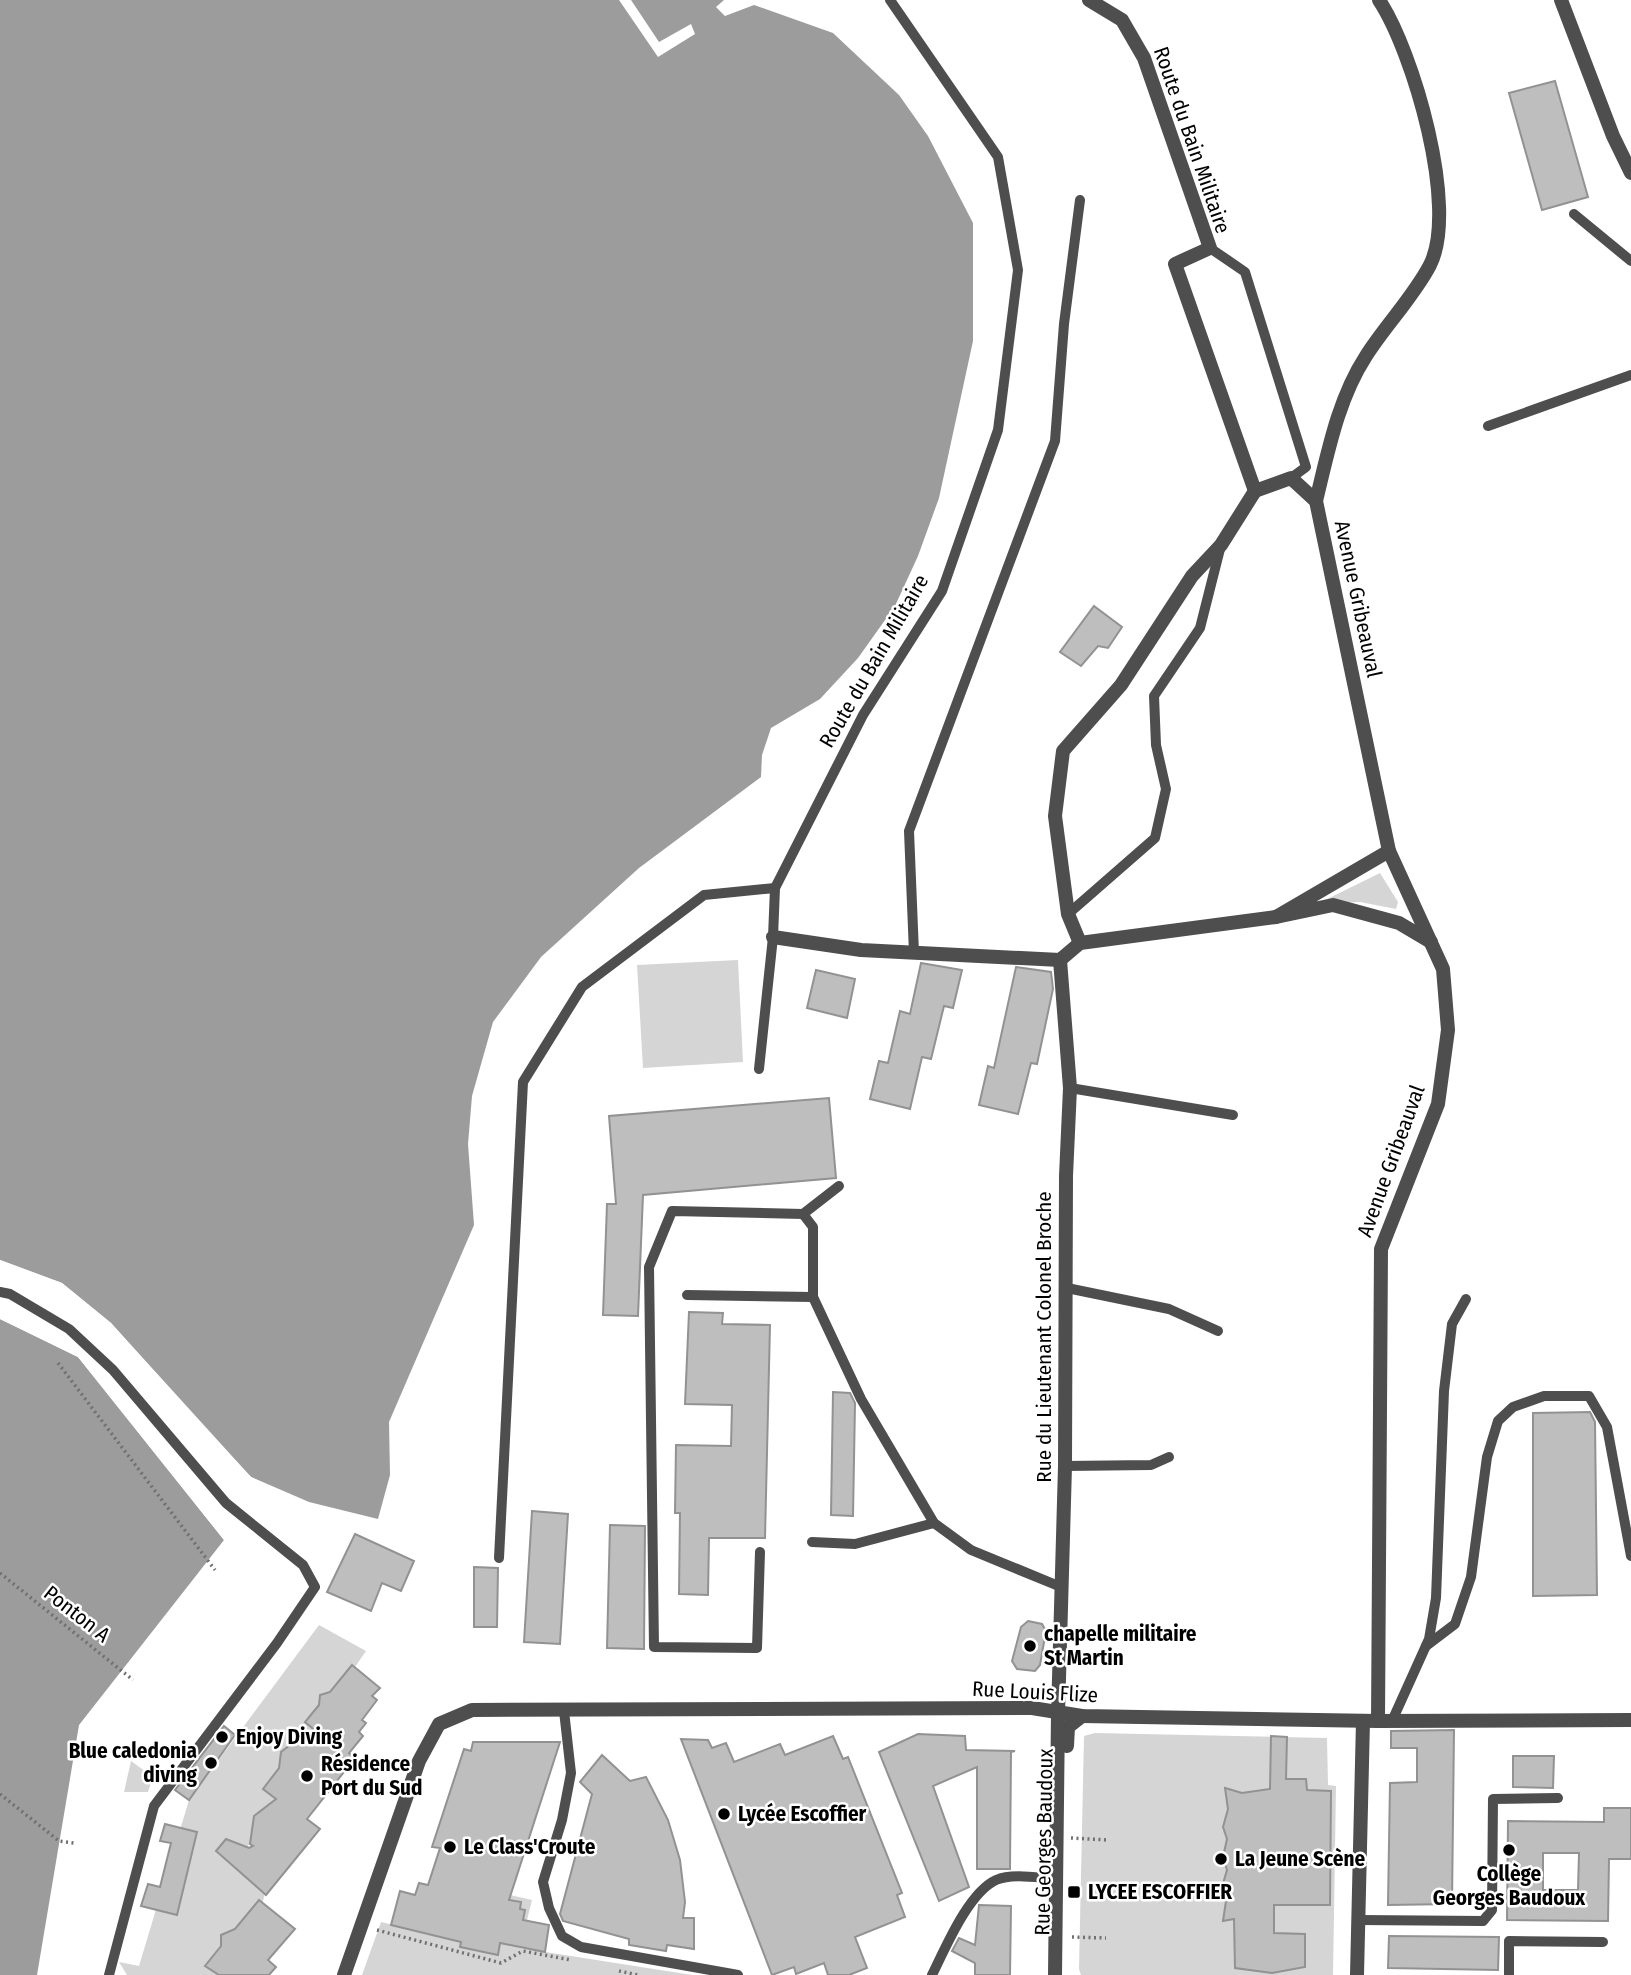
<svg xmlns="http://www.w3.org/2000/svg" width="1631" height="1975" font-family="'Fira Sans Condensed',sans-serif">
  <style>
    .green { fill: #d5d5d5 }
    .water { fill: #9c9c9c }
    .pier { fill: #fff }
    .building { fill: #bebebe; stroke: #929292; stroke-width: 2; fill-rule: evenodd }
    .lines { fill: none; stroke-linecap: round; stroke-linejoin: round }
    .path { stroke: #707070; stroke-width: 3.5; stroke-dasharray: 2 3.5; stroke-linecap: butt }
    .service { stroke: #4e4e4e; stroke-width: 10 }
    .minor { stroke: #4e4e4e; stroke-width: 14 }
    .tertiary { stroke: #4e4e4e; stroke-width: 14 }
    .poi-dot { fill: #000; stroke: #fff; stroke-width: 2.5 }
    .labels { text-anchor: middle; stroke-width: 5; stroke-linejoin: round; paint-order: stroke }
    .street-label { font-size: 21px; fill: #000; stroke: #fff }
    .poi-label { font-size: 21px; font-weight: bold; fill: #000; stroke: #fff; text-anchor: start }
  </style>
  <rect width="100%" height="100%" fill="#fff"/>
  <!-- green -->
  <g class="green">
    <path d="M1380 873 1398 902 1396 909 1360 902 1317 904Z"/>
    <path d="M738 960 743 1062 643 1068 637 965Z"/>
    <path d="M319 1625 366 1651 355 1667 352 1665 240 1860 266 1890 255 1930 227 1975H127L119 1962 139 1966 189 1800Z"/>
    <path d="M1095 1733 1327 1738 1328 1785 1336 1786 1333 1975H1081L1079 1969 1084 1736Z"/>
    <path d="M131 1761 153 1777 148 1792H124Z"/>
    <path d="M455 1882 532 1900 520 1948 692 1975H362L381 1922 443 1937Z"/>
  </g>
  <!-- water -->
  <g class="water">
    <path d="M0 0H619L658 57 695 34 691 24 659 42 631 0H724L716 7 725 16 754 5 833 33 899 95 928 136 973 223V341L939 498 918 556 895 606 858 658 820 699 771 728 762 755 761 777 639 868 541 957 493 1022 472 1096 468 1144 474 1225 389 1422 390 1475 378 1519 309 1502 251 1477 111 1323 62 1283 0 1260Z"/>
    <path d="M0 1319 78 1357 224 1540 79 1725 37 1975H0Z"/>
  </g>
  <!-- pier -->
  <g class="pier">
    <path d="M0 1260 62 1283 111 1323 213 1437 251 1477 268 1485 266 1488 249 1480 108 1325 61 1286 0 1263Z"/>
    <path d="M0 1315 81 1354 226 1537 224 1540 78 1357 0 1319Z"/>
  </g>
  <!-- building -->
  <g class="building">
    <path d="M1555 81 1588 197 1542 210 1509 93Z"/>
    <path d="M1094 606 1122 627 1108 648 1098 646 1081 666 1060 652Z"/>
    <path d="M921 963 962 970 953 1008 944 1006 931 1059 922 1057 910 1109 870 1099 879 1061 888 1063 900 1011 910 1014Z"/>
    <path d="M1016 967 1051 972 1053 989 1037 1064 1031 1063 1018 1114 979 1105 988 1066 994 1068Z"/>
    <path d="M816 970 855 979 847 1018 807 1008Z"/>
    <path d="M829 1098 836 1178 643 1195 638 1316 603 1315 607 1204H616L609 1116Z"/>
    <path d="M689 1312 723 1313 722 1324 770 1325 765 1538H709L708 1595 679 1594 680 1513H675L676 1445 731 1446 732 1405 685 1404Z"/>
    <path d="M833 1392 850 1393 855 1403 853 1516 831 1515Z"/>
    <path d="M1590 1412 1595 1422 1597 1595 1533 1596V1413Z"/>
    <path d="M532 1511 568 1514 560 1644 524 1642Z"/>
    <path d="M610 1525 645 1526 644 1649 607 1648Z"/>
    <path d="M355 1534 414 1561 401 1591 382 1583 371 1611 327 1592Z"/>
    <path d="M474 1567 498 1568 497 1627H474Z"/>
    <path d="M1028 1621 1042 1624 1046 1631 1040 1665 1035 1671 1017 1669 1012 1661 1021 1627Z"/>
    <path d="M352 1665 380 1688 372 1696 377 1700 362 1720 366 1723 359 1732 363 1736 349 1753 355 1758 307 1819 320 1829 266 1895 216 1851 226 1839 249 1848 253 1846 250 1844 254 1816 276 1799 263 1789 279 1768 281 1752 290 1745 324 1738 305 1722 319 1705 320 1695 330 1692Z"/>
    <path d="M224 1726 235 1735 189 1800 175 1790Z"/>
    <path d="M1454 1730 1452 1904 1388 1905 1390 1783 1417 1782V1748H1391V1731Z"/>
    <path d="M918 1734 965 1736 966 1750 1015 1751 1011 1752 1010 1869H977V1767L933 1786 969 1887 939 1901 879 1752Z"/>
    <path d="M833 1736 843 1759 848 1757 902 1893 897 1895 905 1917 855 1937 867 1968 849 1975H828L824 1963 796 1974 794 1967 772 1975 681 1739 708 1740 712 1748 726 1743 734 1762 780 1744 785 1755Z"/>
    <path d="M1271 1736 1287 1737 1286 1779H1306L1307 1790 1331 1791 1330 1905H1274V1933L1305 1934V1967L1272 1973 1235 1968 1234 1919 1223 1921 1226 1901 1222 1887 1227 1870 1223 1857 1227 1839 1223 1827 1228 1809 1225 1788 1242 1793 1270 1789Z"/>
    <path d="M473 1742H560L509 1900 521 1902 520 1909 525 1910 523 1920 549 1925 545 1952 500 1943 498 1955 460 1947 461 1942 391 1925 400 1891 415 1895 419 1883 428 1885 440 1848 432 1847 464 1749 471 1751Z"/>
    <path d="M602 1755 630 1781 646 1777 668 1820 680 1860 685 1902 683 1918H694V1949L667 1945 666 1951 629 1945V1939L563 1921 560 1914 592 1794 580 1782Z"/>
    <path d="M1513 1756H1554L1553 1788 1513 1787Z"/>
    <path d="M1604 1808H1631V1859H1609L1608 1921 1507 1920 1508 1821 1604 1822ZM1543 1853H1579L1578 1890H1543Z"/>
    <path d="M165 1824 197 1832 177 1915 141 1906 148 1884 160 1887 171 1843 160 1841Z"/>
    <path d="M259 1900 295 1929 268 1960 276 1967 269 1975H219L205 1966 221 1946V1935L235 1929Z"/>
    <path d="M979 1905 1011 1906 1010 1975H975V1963L952 1951 959 1938 975 1945Z"/>
    <path d="M1389 1936 1499 1937 1498 1970 1388 1968Z"/>
  </g>
  <g class="lines">
    <!-- path -->
    <g class="path">
      <path d="M58 1363 215 1570"/>
      <path d="M0 1573 133 1680"/>
      <path d="M0 1794 59 1841 74 1843"/>
      <path d="M1071 1838 1108 1840"/>
      <path d="M377 1930 501 1963 523 1951 571 1960"/>
      <path d="M1072 1937 1106 1938"/>
      <path d="M619 1971 638 1975"/>
    </g>
    <!-- service -->
    <g class="service">
      <path d="M1574 214 1631 261"/>
      <path d="M1210 248 1245 272 1306 467 1291 478"/>
      <path d="M1488 426 1631 375"/>
      <path d="M1068 914 1155 838 1166 789 1156 745 1154 696 1200 628 1220 549"/>
      <path d="M914 953 909 831 1055 441 1064 324 1080 200"/>
      <path d="M759 1069 773 937 775 888 863 715 942 591 998 430 1018 270 998 157 890 0"/>
      <path d="M1070 1088 1233 1115"/>
      <path d="M839 1186 803 1214 813 1227V1297L861 1399 934 1523 971 1550 1061 1587"/>
      <path d="M1067 1288 1169 1309 1218 1331"/>
      <path d="M0 1292 10 1294 69 1329 113 1370 226 1503 303 1565 315 1587 277 1643 154 1806 109 1975"/>
      <path d="M687 1295 813 1297"/>
      <path d="M1065 1466 1151 1465 1169 1457"/>
      <path d="M812 1542 855 1544 934 1523"/>
      <path d="M760 1552 757 1648 654 1647 649 1267 672 1211 803 1214"/>
      <path d="M499 1558 523 1082 582 987 704 895 775 888"/>
      <path d="M1426 1646 1455 1624 1471 1577 1487 1457 1498 1421 1513 1407 1544 1396H1589L1607 1427 1631 1556"/>
      <path d="M564 1711 571 1773 562 1820 543 1882 549 1908 562 1936 581 1947 738 1975"/>
      <path d="M1392 1721 1429 1639 1436 1598 1444 1391 1452 1324 1466 1299"/>
      <path d="M1359 1920 1483 1921 1492 1910 1493 1799 1558 1798"/>
      <path d="M932 1975C945 1949 968 1893 996 1880 1013 1873 1038 1878 1056 1879"/>
      <path d="M1509 1975V1941L1603 1942"/>
    </g>
    <!-- minor -->
    <g class="minor">
      <path d="M1089 0 1122 20 1144 58 1210 248 1175 264 1255 491 1291 478 1316 501 1389 851 1443 969 1448 1030 1438 1104 1381 1249 1378 1721"/>
      <path d="M1561 0 1613 136 1631 173"/>
      <path d="M1316 501C1328 452 1338 399 1366 356 1385 326 1414 296 1430 265 1459 208 1413 51 1379 0"/>
      <path d="M1389 851 1276 917 1333 905 1399 923 1431 942"/>
      <path d="M773 937 861 950 1060 960 1080 943 1276 917"/>
      <path d="M1080 943 1068 914 1055 816 1063 751 1121 685 1192 576 1221 545 1255 491"/>
      <path d="M1067 1746 1068 1727 1082 1716"/>
      <path d="M1055 1975 1058 1714 1065 1466 1066 1176 1070 1088 1060 960"/>
      <path d="M1357 1975 1363 1721"/>
    </g>
    <!-- tertiary -->
    <path class="tertiary" d="M344 1975 419 1761 439 1724 472 1710 1032 1708 1082 1716 1378 1721 1631 1720"/>
  </g>
  <!-- markers -->
  <g class="poi-dot">
    <circle cx="1030" cy="1646" r="7"/>
    <circle cx="222" cy="1737" r="7"/>
    <circle cx="211" cy="1763" r="7"/>
    <circle cx="307" cy="1776" r="7"/>
    <circle cx="724" cy="1814" r="7"/>
    <circle cx="450" cy="1847" r="7"/>
    <circle cx="1509" cy="1850" r="7"/>
    <circle cx="1221" cy="1859" r="7"/>
    <rect x="1067" y="1885" width="14" height="14" rx="3.5"/>
  </g>
  <g class="labels">
    <!-- street labels -->
    <g class="street-label">
      <text transform="translate(1192 140) rotate(71)" y="7">Route du Bain Militaire</text>
      <text transform="translate(1358 599) rotate(78)" y="7">Avenue Gribeauval</text>
      <text transform="translate(874 661) rotate(-60)" y="7">Route du Bain Militaire</text>
      <text transform="translate(1391 1161) rotate(-70)" y="7">Avenue Gribeauval</text>
      <text transform="translate(1044 1337) rotate(-90)" y="7">Rue du Lieutenant Colonel Broche</text>
      <text transform="translate(77 1614) rotate(38)" y="7">Ponton A</text>
      <text transform="translate(1035 1692) rotate(3)" y="7">Rue Louis Flize</text>
      <text transform="translate(1044 1842) rotate(-89)" y="7">Rue Georges Baudoux</text>
    </g>
    <!-- poi labels -->
    <g class="poi-label">
      <text x="1044" y="1641">chapelle militaire<tspan x="1044" dy="24">St Martin</tspan></text>
      <text x="236" y="1744">Enjoy Diving</text>
      <text x="197" y="1758" text-anchor="end">Blue caledonia<tspan x="197" dy="24">diving</tspan></text>
      <text x="321" y="1771">Résidence<tspan x="321" dy="24">Port du Sud</tspan></text>
      <text x="738" y="1821">Lycée Escoffier</text>
      <text x="464" y="1854">Le Class'Croute</text>
      <text x="1235" y="1866">La Jeune Scène</text>
      <text x="1509" y="1881" text-anchor="middle">Collège<tspan x="1509" dy="24">Georges Baudoux</tspan></text>
      <text x="1088" y="1899">LYCEE ESCOFFIER</text>
    </g>
  </g>
</svg>
